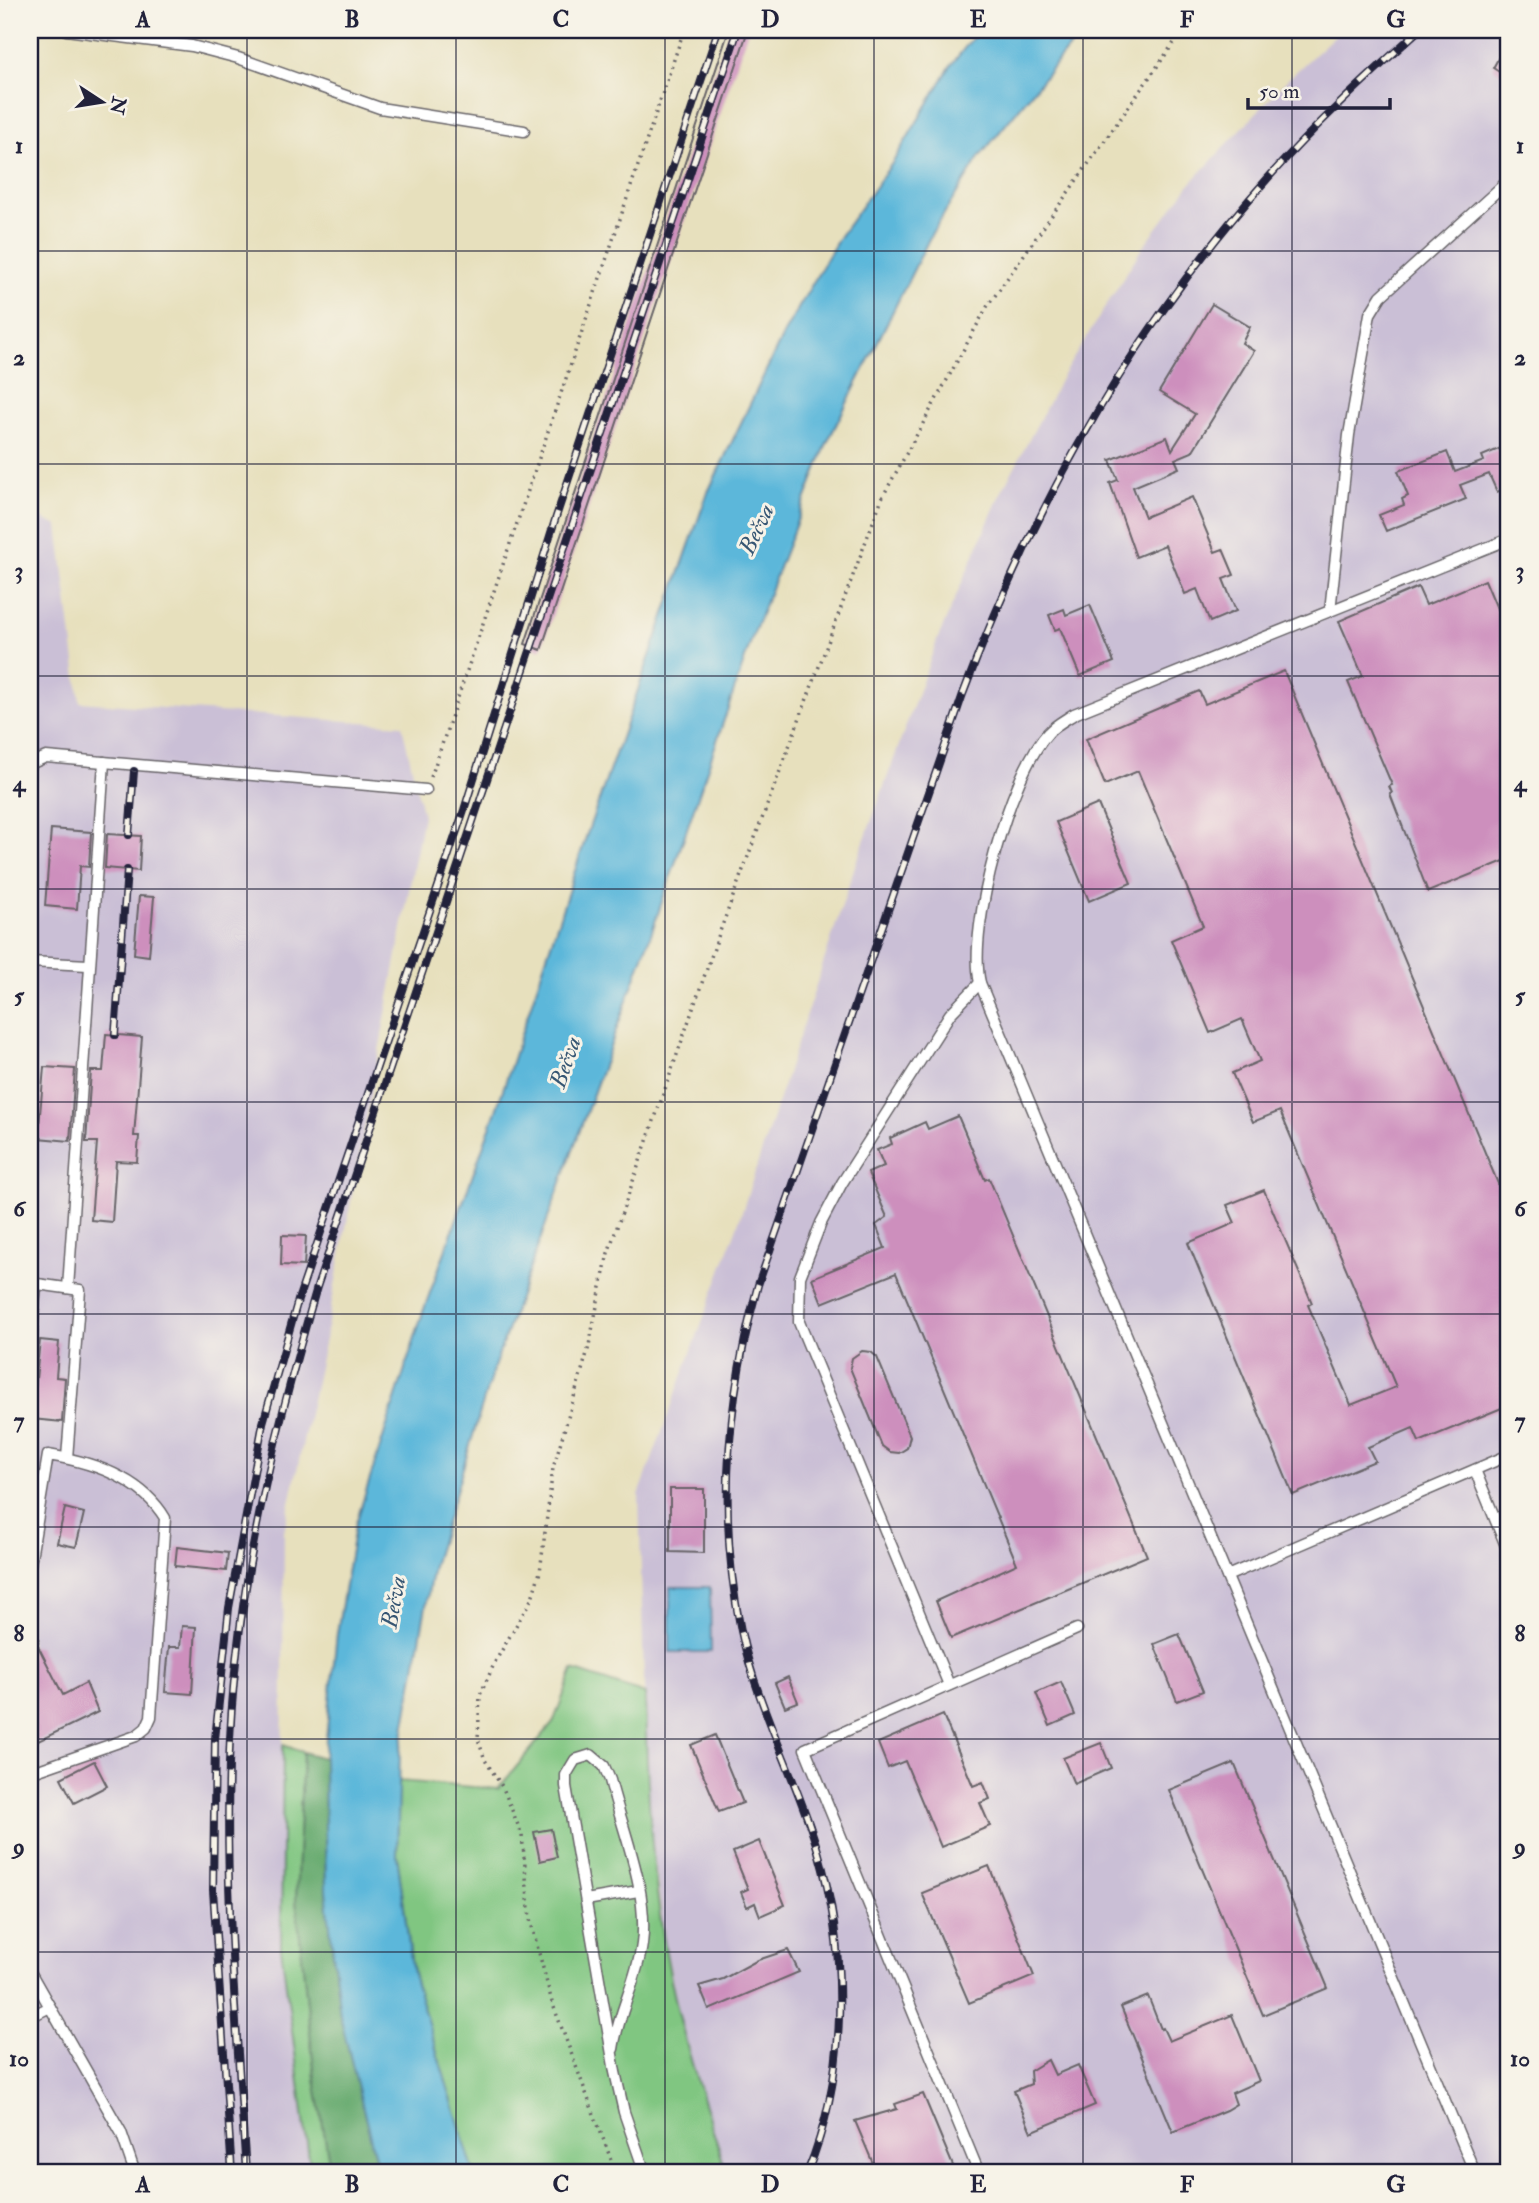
<svg xmlns="http://www.w3.org/2000/svg" width="1539" height="2203" font-family="'IM FELL Double Pica',serif">
  <style>
    .industrial { fill: #cabfd6 }
    .green { fill: #80c681; stroke: #51745e; stroke-width: 2 }
    .forest { fill: #68ab6f; stroke: #456655; stroke-width: 2 }
    .water { fill: #5cb7da; stroke: #3f6c8a; stroke-width: 2 }
    .building { fill: #cd8fbd }
    .lines { fill: none; stroke-linecap: round; stroke-linejoin: round }
    .lane-casing { stroke: #676468; stroke-width: 13 }
    .path { stroke: #676468; stroke-width: 3.5; stroke-dasharray: 2 5; stroke-linecap: butt }
    .lane { stroke: #fff; stroke-width: 10 }
    .rail-casing { stroke: #22223b; stroke-width: 8 }
    .rail { stroke: #f7f3e8; stroke-width: 5; stroke-dasharray: 16; stroke-linecap: butt }
    .grid { fill: none; stroke: #22223b; stroke-width: 2; stroke-opacity: 0.55 }
    .labels { text-anchor: middle; stroke-width: 6; stroke-linejoin: round; paint-order: stroke }
    .water-label { font-size: 23px; font-style: italic; fill: #365673; stroke: #f7f3e8 }
    .neatline { fill: none; stroke: #22223b; stroke-width: 2.5 }
    .grid-label { font-size: 23px; text-anchor: middle; font-weight: bold; fill: #22223b }
  </style>
  <rect width="100%" height="100%" fill="#f7f3e8"/>
  <filter id="ink" filterUnits="userSpaceOnUse"><feTurbulence type="fractalNoise" baseFrequency=".0143" numOctaves="2"/><feDisplacementMap in="SourceGraphic" scale="14" xChannelSelector="R" yChannelSelector="G"/><feConvolveMatrix kernelMatrix="1 2 1 2 8 2 1 2 1" color-interpolation-filters="sRGB"/></filter>
  <filter id="wash" filterUnits="userSpaceOnUse"><feTurbulence type="fractalNoise" baseFrequency=".00686" numOctaves="4" result="noise"/><feDisplacementMap in="SourceGraphic" scale="28" xChannelSelector="R" yChannelSelector="G"/><feGaussianBlur stdDeviation="1.57" result="paint"/><feColorMatrix in="noise" values="0 0 0 0 0 0 0 0 0 0 0 0 0 0 0 0 0 1.4 0 .05"/><feComposite in="paint" operator="in"/></filter>
  <g filter="url(#wash)">
    <rect width="100%" height="100%" fill="#e7e0bd"/>
    <!-- industrial -->
    <g class="industrial">
      <path d="M1341 30H1509V2173H727L702 2099 678 2009 665 1943 647 1799 639 1495 739 1221 855 866 938 638 999 497 1063 375 1142 248 1190 184 1287 80Z"/>
      <path d="M30 513 58 526 80 702 402 725 423 816 325 1339 284 1531 281 1948 311 2173H30Z"/>
    </g>
    <!-- green -->
    <g class="green">
      <path d="M573 1670 645 1694C647 1800 653 1907 678 2011 691 2066 709 2120 727 2173H474L467 2153 413 1974 397 1855 399 1781 498 1789 553 1723Z"/>
      <path d="M283 1745 303 1752 296 1900 315 2078 331 2173H311L281 1948Z"/>
    </g>
    <!-- forest -->
    <path class="forest" d="M303 1752 324 1758 326 1890 340 2015 379 2173H331L315 2078 296 1900Z"/>
    <!-- water -->
    <g class="water">
      <path d="M979 30H1083L980 156 932 233 827 443 752 638 651 934 493 1370 433 1566 400 1753 397 1855 413 1974 474 2173H379L340 2015 326 1890 324 1758 337 1633 355 1526 423 1312 496 1111 587 834 708 492 784 333 840 236 893 162 951 65Z"/>
      <path d="M670 1587H710L711 1652H670Z"/>
    </g>
    <g id="blocks">
      <!-- building -->
      <g class="building">
        <path d="M729 30H748L541 650 525 644Z"/>
        <path d="M1509 39V78L1493 68Z"/>
        <path d="M1212 304 1250 327 1242 343 1254 351 1192 452 1175 459 1179 468 1133 487 1145 517 1192 497 1215 552 1223 549 1234 575 1223 579 1236 611 1210 622 1197 589 1185 594 1165 545 1136 557 1110 483 1118 480 1110 460 1167 437 1172 450 1195 414 1159 392Z"/>
        <path d="M1501 448 1509 467V487L1497 492 1489 474 1460 485 1466 499 1386 531 1379 515 1404 505 1402 499 1408 496 1398 471 1447 452 1455 472 1484 461 1482 456Z"/>
        <path d="M1485 580 1509 637V859L1428 892 1390 794 1392 793 1389 786 1392 785 1348 682 1363 676 1339 621 1418 587 1426 605Z"/>
        <path d="M1090 605 1114 662 1080 676 1060 628 1055 630 1049 615 1064 609 1066 615Z"/>
        <path d="M1284 671 1509 1210V1405L1419 1442 1413 1428 1368 1447 1375 1461 1293 1495 1188 1243 1235 1223 1227 1205 1264 1190 1312 1303 1308 1305 1351 1405 1396 1387 1280 1111 1253 1122 1232 1073 1260 1061 1242 1019 1210 1033 1171 940 1203 926 1138 771 1105 785 1086 739 1199 691 1205 704Z"/>
        <path d="M1098 804 1131 883 1089 901 1056 822Z"/>
        <path d="M51 829 91 832 89 867 80 866 77 909 45 906Z"/>
        <path d="M107 834 141 836 139 871 105 868Z"/>
        <path d="M139 896 154 897 149 956 134 954Z"/>
        <path d="M106 1034 142 1037 134 1136H139L137 1162 116 1161 112 1222 91 1220 97 1142H86L91 1071H103Z"/>
        <path d="M44 1067 75 1069 70 1141 38 1138Z"/>
        <path d="M958 1116 985 1180 989 1178 1147 1556 951 1638 936 1601 1017 1564 896 1273 822 1303 812 1278 885 1248 876 1225 887 1217 868 1173 884 1166 877 1150 892 1144 890 1138 925 1122 928 1129Z"/>
        <path d="M282 1235 306 1236 304 1266 281 1265Z"/>
        <path d="M40 1340 59 1342 56 1377 65 1378 62 1422 32 1419Z"/>
        <path d="M862 1351 871 1352 877 1357 910 1436 907 1448 899 1453 890 1452 882 1446 850 1368 852 1358Z"/>
        <path d="M670 1489H704V1553L670 1552Z"/>
        <path d="M65 1508 84 1513 76 1547 57 1543Z"/>
        <path d="M177 1547 228 1553 226 1571 175 1566Z"/>
        <path d="M182 1626 196 1627 192 1694 165 1692 169 1647H180Z"/>
        <path d="M1179 1634 1203 1691 1177 1701 1154 1644Z"/>
        <path d="M38 1646 63 1695 86 1683 98 1712 30 1745V1647Z"/>
        <path d="M788 1677 798 1702 785 1707 775 1683Z"/>
        <path d="M1061 1682 1075 1715 1050 1726 1036 1693Z"/>
        <path d="M943 1715 973 1786 983 1782 990 1799 980 1803 990 1826 941 1847 905 1761 888 1768 878 1743Z"/>
        <path d="M715 1735 743 1803 719 1812 691 1745Z"/>
        <path d="M1101 1743 1111 1768 1074 1784 1063 1758Z"/>
        <path d="M94 1761 107 1786 74 1803 61 1778Z"/>
        <path d="M1234 1763 1328 1988 1263 2015 1169 1790Z"/>
        <path d="M551 1829 557 1857 540 1861 534 1832Z"/>
        <path d="M759 1841 785 1905 760 1916 755 1903 747 1907 741 1892 748 1889 733 1852Z"/>
        <path d="M989 1866 1034 1976 969 2003 922 1893Z"/>
        <path d="M788 1950 799 1972 709 2010 699 1986 723 1979 758 1960Z"/>
        <path d="M1148 1996 1161 2029 1163 2028 1169 2041 1232 2015 1259 2081 1232 2093 1236 2104 1226 2110 1173 2132 1121 2007Z"/>
        <path d="M1048 2060 1055 2075 1078 2065 1095 2105 1031 2132 1014 2091 1031 2084 1030 2071Z"/>
        <path d="M923 2094 956 2173H877L855 2121 897 2109 895 2104Z"/>
      </g>
    </g>
  </g>
  <g filter="url(#ink)">
    <use href="#blocks" fill-opacity="0" stroke="#676468" stroke-width="2"/>
    <g class="lines">
      <defs>
        <g id="lane">
          <path d="M66 30 192 46 238 58 380 108 524 131"/>
          <path d="M1330 611 1349 435 1370 314 1381 296 1509 180"/>
          <path d="M30 764 46 757 426 790"/>
          <path d="M30 962 88 965"/>
          <path d="M30 1283 80 1290 67 1458"/>
          <path d="M68 1288 104 762"/>
          <path d="M30 1357 36 1284"/>
          <path d="M1475 1470 1509 1553"/>
          <path d="M30 1564 48 1455C93 1462 141 1478 165 1518L151 1717 146 1728 136 1736 30 1773"/>
          <path d="M1227 1576 1509 1455"/>
          <path d="M30 1634 33 1640"/>
          <path d="M949 1685 799 1322 800 1277 821 1223 842 1183 950 1014 980 983"/>
          <path d="M586 1900 638 1891"/>
          <path d="M30 1972 121 2132 135 2173"/>
          <path d="M30 2017 50 2007"/>
          <path d="M613 2049C618 2013 637 1981 642 1944 649 1891 623 1832 610 1780L604 1766 591 1755 575 1760 566 1775V1786L615 2072 624 2112 645 2173"/>
          <path d="M979 2173 805 1749 1077 1629"/>
          <path d="M1475 2173 980 983C967 928 1010 774 1048 733 1055 725 1065 720 1074 714L1509 539"/>
        </g>
      </defs>
      <!-- lane casing -->
      <use href="#lane" class="lane-casing"/>
      <!-- path -->
      <g class="path">
        <path d="M431 777 684 30"/>
        <path d="M616 2173 552 2002 530 1919 522 1835 503 1788 485 1760 478 1739 480 1695 495 1662 532 1598 540 1572 553 1468 588 1350 608 1253 719 934 882 498 987 307 1183 30"/>
      </g>
      <!-- lane -->
      <use href="#lane" class="lane"/>
      <defs>
        <g id="rail">
          <path d="M129 835 134 771"/>
          <path d="M115 1035 127 870"/>
          <path d="M232 2173 213 1890 215 1739 229 1608 263 1423 298 1300 464 810 555 520 718 30"/>
          <path d="M246 2173C237 2028 223 1884 230 1739 237 1585 274 1434 317 1287L738 30"/>
          <path d="M807 2173C848 2074 848 1953 818 1851 796 1776 758 1710 741 1631 717 1515 727 1398 758 1285L963 694C1034 505 1133 329 1268 178 1315 125 1366 78 1419 30"/>
        </g>
      </defs>
      <!-- rail casing -->
      <use href="#rail" class="rail-casing"/>
      <!-- rail -->
      <use href="#rail" class="rail"/>
    </g>
  </g>
  <!-- grid -->
  <path class="grid" d="M247 30V2173M456 30V2173M665 30V2173M874 30V2173M1083 30V2173M1292 30V2173M30 251H1509M30 464H1509M30 676H1509M30 889H1509M30 1102H1509M30 1314H1509M30 1527H1509M30 1739H1509M30 1952H1509"/>
  <g class="labels">
    <!-- water labels -->
    <g class="water-label">
      <text transform="translate(756 529) rotate(-65)" y="8">Bečva</text>
      <text transform="translate(565 1062) rotate(-71)" y="8">Bečva</text>
      <text transform="translate(393 1602) rotate(-80)" y="8">Bečva</text>
    </g>
  </g>
  <!-- margin -->
  <rect width="1539" height="2203" fill="none" stroke="#f7f3e8" stroke-width="77"/>
  <!-- north arrow -->
  <g transform="translate(102 102) rotate(102)" stroke="#f7f3e8" stroke-width="5" paint-order="stroke">
  <path d="M0-5L12 26L0 18L-12 26Z" fill="#22223b"/>
  <text y="-10" font-size="19" font-weight="bold" text-anchor="middle" fill="#22223b">N</text>
  </g>
  <!-- scale -->
  <path d="M1248 98v10h142v-10" fill="none" stroke="#22223b" stroke-width="3.5"/>
  <text x="1259" y="98" font-size="21" fill="#22223b" stroke="#f7f3e8" stroke-width="5" paint-order="stroke">50 m</text>
  <rect x="38" y="38" width="1462" height="2126" class="neatline"/>
  <g class="grid-label">
    <text x="143" y="27">A</text>
    <text x="352" y="27">B</text>
    <text x="561" y="27">C</text>
    <text x="770" y="27">D</text>
    <text x="978" y="27">E</text>
    <text x="1187" y="27">F</text>
    <text x="1396" y="27">G</text>
    <text x="19" y="153">1</text>
    <text x="1520" y="153">1</text>
    <text x="19" y="365">2</text>
    <text x="1520" y="365">2</text>
    <text x="19" y="578">3</text>
    <text x="1520" y="578">3</text>
    <text x="19" y="791">4</text>
    <text x="1520" y="791">4</text>
    <text x="19" y="1003">5</text>
    <text x="1520" y="1003">5</text>
    <text x="19" y="1216">6</text>
    <text x="1520" y="1216">6</text>
    <text x="19" y="1428">7</text>
    <text x="1520" y="1428">7</text>
    <text x="19" y="1641">8</text>
    <text x="1520" y="1641">8</text>
    <text x="19" y="1854">9</text>
    <text x="1520" y="1854">9</text>
    <text x="19" y="2066">10</text>
    <text x="1520" y="2066">10</text>
    <text x="143" y="2192">A</text>
    <text x="352" y="2192">B</text>
    <text x="561" y="2192">C</text>
    <text x="770" y="2192">D</text>
    <text x="978" y="2192">E</text>
    <text x="1187" y="2192">F</text>
    <text x="1396" y="2192">G</text>
  </g>
</svg>
